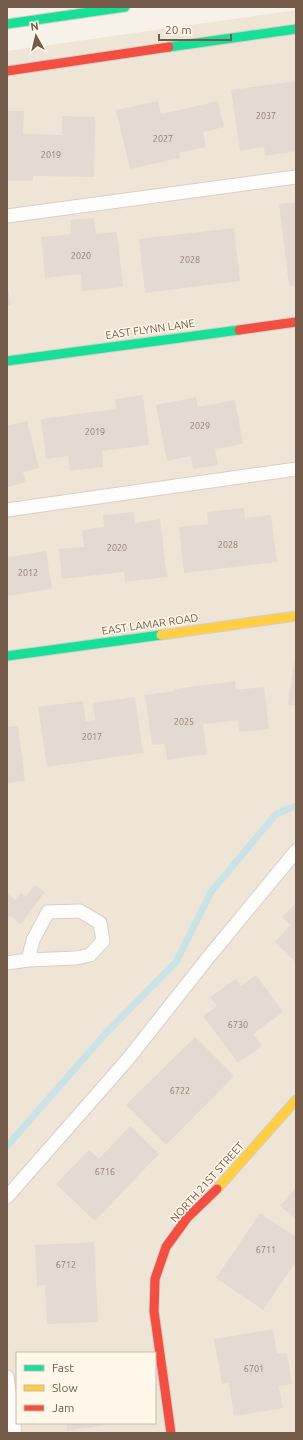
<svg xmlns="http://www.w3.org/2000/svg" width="303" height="1440" font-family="Ubuntu,sans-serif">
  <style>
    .residential { fill: #efe5d7; fill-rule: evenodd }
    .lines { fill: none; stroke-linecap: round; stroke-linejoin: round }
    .stream { stroke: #cbe3e6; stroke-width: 7 }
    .building { fill: #e3dbd1 }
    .lane-casing { stroke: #d5cfc8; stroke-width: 15 }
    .fast-casing { stroke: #d5cec6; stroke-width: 11 }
    .slow-casing { stroke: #d5cec6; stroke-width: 11 }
    .jam-casing { stroke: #d5cec6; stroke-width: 11 }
    .lane { stroke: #fefdfc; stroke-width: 13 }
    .fast { stroke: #16e098; stroke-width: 9 }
    .slow { stroke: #ffcf43; stroke-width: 9 }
    .jam { stroke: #f24e42; stroke-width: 9 }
    .labels { text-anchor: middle; stroke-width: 3; stroke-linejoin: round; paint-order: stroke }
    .number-label { font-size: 9px; fill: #927d6e }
    .street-label { font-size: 11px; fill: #745b4a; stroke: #fff8ea }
  </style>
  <rect width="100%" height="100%" fill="#f6f2ea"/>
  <!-- residential -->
  <path class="residential" d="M296 10V1433H7V51ZM17 1353H155V1423H17Z"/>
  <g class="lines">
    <!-- stream -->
    <path class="stream" d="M7 1146 106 1033 176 962 211 892 276 814 296 806"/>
  </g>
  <!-- building -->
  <g class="building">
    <path d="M296 81V151L265 156 264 147 240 151 231 90Z"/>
    <path d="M158 101 161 114 218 101 224 127 203 132 206 147 179 153 180 158 130 169 116 110Z"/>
    <path d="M7 111H24L23 134 62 135V116L95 117 94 177 33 176V181H7Z"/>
    <path d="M296 202V286H289L279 204Z"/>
    <path d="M94 218 96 234 117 232 123 287 82 291 81 274 45 278 41 237 71 234 70 220Z"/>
    <path d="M234 228 240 281 145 293 139 239Z"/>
    <path d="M7 283 11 305 7 306Z"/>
    <path d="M143 395 149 445 102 451 103 467 70 471 68 456 46 459 41 419 116 409 115 399Z"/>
    <path d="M196 397 198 407 235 400 243 444 215 449 218 465 193 469 191 456 167 461 156 405Z"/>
    <path d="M27 421 39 468 23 472 26 482 7 487V426Z"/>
    <path d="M244 508 245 518 271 515 277 562 184 573 179 527 208 524 207 512Z"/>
    <path d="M134 512 135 523 160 519 167 577 125 582 124 572 62 579 59 549 84 547 82 530 104 527 103 515Z"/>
    <path d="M46 551 52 589 7 596V557Z"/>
    <path d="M295 657H296V706L288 705Z"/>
    <path d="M235 681 236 690 264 687 269 729 239 732 238 720 203 724 207 754 167 760 165 744 152 745 145 695 175 691V689Z"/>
    <path d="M135 697 143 753 47 767 38 707 83 701 86 721 95 720 93 703Z"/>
    <path d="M18 726 25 781 7 783V727Z"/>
    <path d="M35 885 45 892 21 924 10 916 7 919V893L16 900 21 893 26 897Z"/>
    <path d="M296 903V963L275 942 290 925 282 917Z"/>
    <path d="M256 975 283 1012 253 1034 262 1046 238 1063 203 1016 217 1006 210 997 236 979 241 986Z"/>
    <path d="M195 1037 234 1076 166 1145 126 1105Z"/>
    <path d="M130 1126 159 1154 95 1221 56 1184 89 1150 99 1159Z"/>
    <path d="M296 1187V1219L280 1206Z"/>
    <path d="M260 1213 296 1237V1262L263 1310 216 1278Z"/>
    <path d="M94 1242 98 1322 47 1324 45 1285 37 1286 35 1245Z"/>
    <path d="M273 1329 277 1354 287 1353 292 1384 279 1386 283 1408 234 1416 229 1383 222 1384 214 1339Z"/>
    <path d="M66 1423H105V1425L67 1431Z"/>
  </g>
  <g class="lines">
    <defs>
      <g id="lane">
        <path d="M7 216 296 177"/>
        <path d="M7 510 296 469"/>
        <path d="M7 963 28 960 76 958 90 955 103 941 100 923 80 911 48 912 33 940 28 960"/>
        <path d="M7 1197 128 1059 207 959 296 851"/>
        <path d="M7 1377 15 1433"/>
      </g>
      <g id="fast">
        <path d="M7 24 125 7"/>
        <path d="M169 47 296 29"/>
        <path d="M7 361 239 330"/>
        <path d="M7 656 161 635"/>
      </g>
      <g id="slow">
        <path d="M161 635 296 616"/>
        <path d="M217 1189 296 1100"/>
      </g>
      <g id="jam">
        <path d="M7 71 169 47"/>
        <path d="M239 330 296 322"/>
        <path d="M171 1433 154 1311 155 1279 166 1247 187 1218 217 1189"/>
      </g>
    </defs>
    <!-- lane casing -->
    <use href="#lane" class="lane-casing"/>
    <!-- fast casing -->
    <use href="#fast" class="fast-casing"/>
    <!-- slow casing -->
    <use href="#slow" class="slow-casing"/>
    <!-- jam casing -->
    <use href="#jam" class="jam-casing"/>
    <!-- lane -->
    <use href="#lane" class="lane"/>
    <!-- fast -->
    <use href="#fast" class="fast"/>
    <!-- slow -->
    <use href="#slow" class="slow"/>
    <!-- jam -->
    <use href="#jam" class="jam"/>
  </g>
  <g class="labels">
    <!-- number labels -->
    <g class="number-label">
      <text x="266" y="119">2037</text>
      <text x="163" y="142">2027</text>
      <text x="51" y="158">2019</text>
      <text x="81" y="259">2020</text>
      <text x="190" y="263">2028</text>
      <text x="200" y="429">2029</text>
      <text x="95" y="435">2019</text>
      <text x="228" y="548">2028</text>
      <text x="117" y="551">2020</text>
      <text x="28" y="576">2012</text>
      <text x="184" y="725">2025</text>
      <text x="92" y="740">2017</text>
      <text x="238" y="1028">6730</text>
      <text x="180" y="1094">6722</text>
      <text x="105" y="1175">6716</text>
      <text x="266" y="1253">6711</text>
      <text x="66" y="1268">6712</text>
      <text x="254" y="1372">6701</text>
    </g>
    <!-- street labels -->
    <g class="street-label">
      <text transform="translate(150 329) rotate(-8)" y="4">EAST FLYNN LANE</text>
      <text transform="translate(150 624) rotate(-8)" y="4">EAST LAMAR ROAD</text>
      <text transform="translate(207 1182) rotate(-48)" y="4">NORTH 21ST STREET</text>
    </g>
  </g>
  <!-- border -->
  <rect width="303" height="1440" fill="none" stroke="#745b4a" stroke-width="16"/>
  <!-- legend -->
  <rect x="16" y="1352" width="140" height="72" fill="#fff8ea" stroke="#c7b9aa"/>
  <rect x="24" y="1365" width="20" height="6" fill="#16e098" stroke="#c7b9aa"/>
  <text x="52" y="1372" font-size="12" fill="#745b4a">Fast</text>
  <rect x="24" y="1385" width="20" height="6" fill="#ffcf43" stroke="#c7b9aa"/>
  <text x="52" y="1392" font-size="12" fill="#745b4a">Slow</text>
  <rect x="24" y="1405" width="20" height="6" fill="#f24e42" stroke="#c7b9aa"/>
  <text x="52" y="1412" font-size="12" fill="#745b4a">Jam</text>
  <!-- north arrow -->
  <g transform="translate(36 36) rotate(352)" stroke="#fff8ea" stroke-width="3" paint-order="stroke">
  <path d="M0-3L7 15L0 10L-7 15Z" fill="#745b4a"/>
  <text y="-6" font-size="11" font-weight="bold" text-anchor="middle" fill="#745b4a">N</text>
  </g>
  <!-- scale -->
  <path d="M159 34v6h72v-6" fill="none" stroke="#745b4a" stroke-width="2"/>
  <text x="165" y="34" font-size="12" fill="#745b4a" stroke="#fff8ea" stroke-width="3" paint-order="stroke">20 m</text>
</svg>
